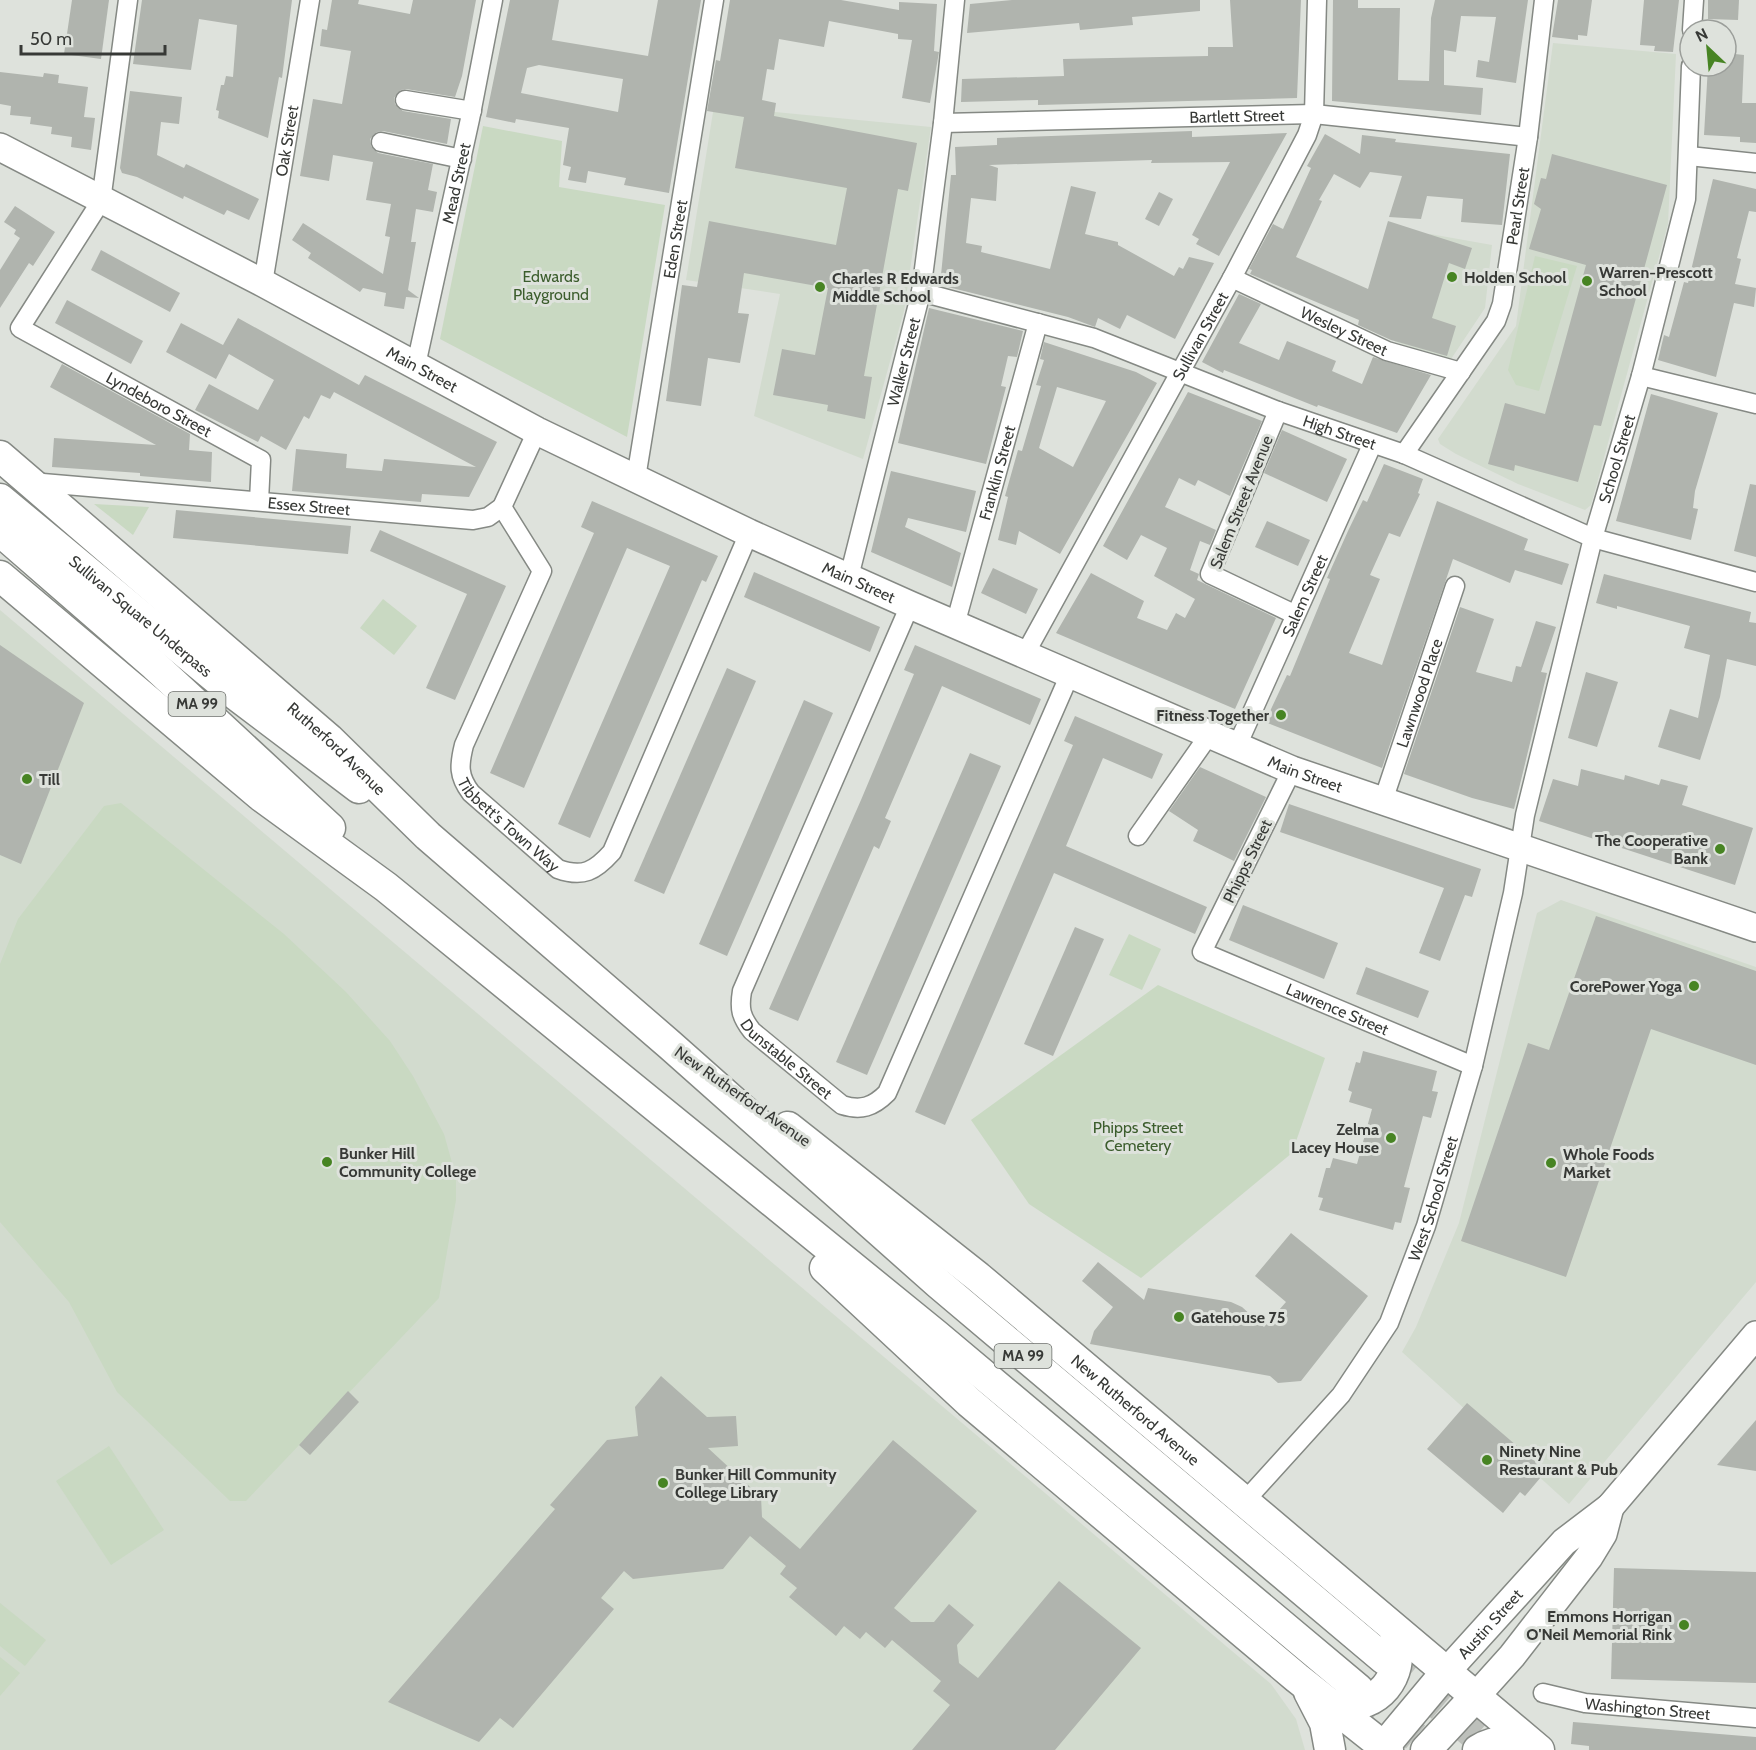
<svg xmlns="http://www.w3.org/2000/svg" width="1756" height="1750" font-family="Cabin,sans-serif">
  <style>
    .built { fill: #d2dbce }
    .green { fill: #c9d9c2 }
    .building { fill: #b0b4ae; fill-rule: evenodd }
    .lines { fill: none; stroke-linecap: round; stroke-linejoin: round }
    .primary-tunnel { stroke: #bdc0bb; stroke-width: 30; stroke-dasharray: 30 15; stroke-linecap: butt }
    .street-casing { stroke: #858984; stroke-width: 21 }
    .secondary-casing { stroke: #858984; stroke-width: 30 }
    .primary-casing { stroke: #858984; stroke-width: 33 }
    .street { stroke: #fff; stroke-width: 18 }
    .secondary { stroke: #fff; stroke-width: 27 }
    .primary { stroke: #fff; stroke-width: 30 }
    .poi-dot { fill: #478423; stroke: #dee2dc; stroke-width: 2 }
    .labels { text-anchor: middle; stroke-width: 6; stroke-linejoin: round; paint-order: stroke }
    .shield { fill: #dee2dc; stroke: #696c68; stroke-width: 1.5 }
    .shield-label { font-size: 15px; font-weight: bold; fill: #373936 }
    .street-label { font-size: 16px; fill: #373936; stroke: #dee2dc }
    .poi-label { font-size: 16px; font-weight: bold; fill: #373936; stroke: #dee2dc; text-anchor: start }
    .park-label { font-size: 16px; fill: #3c5d2d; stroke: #dee2dc }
  </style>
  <rect width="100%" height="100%" fill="#dee2dc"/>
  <!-- built -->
  <g class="built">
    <path d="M1553 43 1676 54 1668 224 1591 505 1585 510 1518 484 1456 454 1440 444 1438 439 1516 326Z"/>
    <path d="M714 106 931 127 904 311 863 459 754 416 780 294 686 280Z"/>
    <path d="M1430 234 1492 245 1485 308 1451 359 1395 342Z"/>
    <path d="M0 610 1271 1684 1296 1719 1305 1750H0Z"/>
    <path d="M1561 900 1756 967V1282L1569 1504 1402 1352 1416 1327 1459 1223 1537 913Z"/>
  </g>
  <!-- green -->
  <g class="green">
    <path d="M483 126 562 141 559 187 665 205 627 437 440 339Z"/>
    <path d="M1535 256 1577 266 1539 391 1516 385 1508 370Z"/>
    <path d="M94 504 149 507 133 535Z"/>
    <path d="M383 599 417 626 394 655 360 628Z"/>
    <path d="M121 803 284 934 346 992 390 1041 413 1076 444 1134 456 1177V1200L439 1298 246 1501H230L117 1392 69 1302 0 1222V964L18 919 104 806Z"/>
    <path d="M1129 934 1161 949 1142 990 1109 975Z"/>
    <path d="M1158 985 1325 1058 1292 1153 1141 1278 1029 1204 971 1120Z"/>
    <path d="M109 1446 164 1530 111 1565 56 1481Z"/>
    <path d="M0 1603 46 1640 25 1666 0 1646Z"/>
    <path d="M0 1657 20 1673 0 1696Z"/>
  </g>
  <!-- building -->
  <g class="building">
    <path d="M72 0H109L101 59 64 54Z"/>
    <path d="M142 0H292L282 78 279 77 268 138 218 118 219 111 216 110 221 85H224L226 76 233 77 237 25 199 19 191 70 133 64Z"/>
    <path d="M332 0H359L358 4 410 14 413 0H476L462 76 455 97 406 89 401 90 394 98 395 104 403 111 451 119 447 144 383 131 377 132 370 139 371 146 378 153 433 164 428 190 437 192 433 212 416 209 411 242H416L408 290 419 298 406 297 404 309 384 306 386 293 363 288 360 292 308 258 311 253 292 240 303 223 383 274 390 237 385 236 391 204 366 200 373 162 333 155 329 181 300 176 313 99 342 104 351 51 320 46 322 29 327 30Z"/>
    <path d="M510 0H559L552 40 648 56 658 0H701L669 193 624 185 626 178 588 171 586 183 568 180 571 167 563 165 569 128 516 119 515 123 486 117ZM539 65 623 79 618 112 521 93 527 68Z"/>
    <path d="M730 0H841L899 10V2L937 4 934 51 939 52 930 103 902 98 912 40 898 39V34L829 21 824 47 779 39 774 70 767 69 762 100 776 103 774 116 917 143 908 191 898 189 864 376 872 377 865 419 827 411 828 405 773 395 782 349 815 355 828 288 744 273 738 313 749 314 740 363 708 358 701 406 666 401 682 285 697 287 709 221 836 245 847 188 735 168 744 117 707 111 716 60 720 61Z"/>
    <path d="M1012 0H1200V11L1132 17 1133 25 1080 30 1079 23 967 33 970 4Z"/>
    <path d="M1230 0H1301L1297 98 1038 105V100L961 102 962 79 1064 76 1063 59 1208 56V47H1233Z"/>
    <path d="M1333 0H1358V8H1400L1398 80 1429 81 1431 18 1435 0H1528L1516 83 1476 77 1478 60 1489 62 1496 17 1461 16 1456 52 1444 50V85L1483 88 1481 115 1332 101Z"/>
    <path d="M1558 0H1592L1587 36 1578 35V40L1552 37Z"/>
    <path d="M1644 0H1679L1673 52 1654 51 1655 46 1640 45Z"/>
    <path d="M1708 0H1739L1738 20 1708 19Z"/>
    <path d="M1726 53 1744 55 1742 103H1756V143L1740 142V137L1704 135 1708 66H1726Z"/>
    <path d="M0 72 43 77 44 73 59 75 58 83 88 87 84 117 95 118 91 150 71 147 72 137 51 134 52 127 30 124 31 117 10 115 11 106 0 104Z"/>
    <path d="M130 91 182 97 179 124 161 122 157 155 184 168 186 164 259 199 249 220 227 210 224 215 184 196 183 199 137 177 122 173 120 168Z"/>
    <path d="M1192 131V137L1287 133 1219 256 1196 244 1199 239 1192 235 1230 162 1151 163 1152 160 989 165 998 168 996 201 971 198 966 243 982 246 981 252 1050 269 1071 186 1096 192 1085 234 1118 242V245L1174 276 1179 267 1183 269 1189 257 1214 263 1175 339 1127 315 1120 329 1098 318 1095 327 1068 317 940 285 951 175H956L955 147 997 145V138Z"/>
    <path d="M1325 134 1360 154 1362 135 1396 139 1395 142 1510 154 1502 225 1461 222 1463 199 1427 196 1421 219 1389 217 1402 176 1370 172 1360 188 1334 174 1319 200 1322 201 1296 257 1368 289 1388 221 1472 248 1465 269 1449 263 1432 318 1456 326 1447 356 1391 340 1358 325 1359 320 1250 274 1252 270 1249 269 1273 224 1283 229 1311 168 1307 166Z"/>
    <path d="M1552 154 1667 185 1601 426 1594 425 1578 482 1515 465 1514 471 1488 464 1505 403 1545 414 1586 265 1529 249 1541 209 1534 204 1541 178 1546 179Z"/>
    <path d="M1713 179 1756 189V212L1749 211 1737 258 1741 259 1735 284 1756 288 1754 307 1734 303 1716 377 1658 360 1664 335 1669 337 1684 282 1688 283Z"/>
    <path d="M1159 192 1173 199 1159 226 1145 219Z"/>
    <path d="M15 206 55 232 33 266 29 263 0 308V270L20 238 14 234 16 230 4 222Z"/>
    <path d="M101 250 180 293 170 312 91 270Z"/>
    <path d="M1239 294 1261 304 1239 343 1279 360 1287 341 1336 361 1332 371 1362 384 1373 357 1431 375 1397 433 1318 405 1317 407 1224 370 1223 373 1202 362Z"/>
    <path d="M67 300 143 341 131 364 55 323Z"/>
    <path d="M929 308 1023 331 1017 357 1008 356 1001 386 1006 387 986 464 898 443Z"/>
    <path d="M238 318 359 385 365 375 497 442 469 497 422 494 421 502 292 491 296 449 347 454 346 468 382 471 384 459 476 467 334 392 330 399 321 395 309 419 304 416 286 450 261 436 258 442 195 410 209 384 258 410 274 380 229 354 216 379 166 352 181 323 223 345Z"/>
    <path d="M1044 342 1136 372 1157 383 1060 554 1019 531 1016 545 998 540 1008 497 1005 496 1018 450 1022 451 1041 386 1036 385 1044 360 1040 359ZM1057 387 1106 401 1073 467 1039 448Z"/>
    <path d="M62 364 190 434 189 450 212 452 211 482 140 476V473L52 467 54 438 156 445 50 387Z"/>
    <path d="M1188 392 1262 421 1230 496 1198 480 1195 486 1179 478 1165 507 1216 530 1210 545 1200 541 1190 570 1199 574 1197 580 1276 618 1235 709 1056 633 1091 573 1144 601 1137 618 1167 630 1176 613 1185 618 1195 599 1154 576 1167 548 1141 535 1127 560 1103 546Z"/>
    <path d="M1651 394 1718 413 1695 491 1693 508 1698 509 1691 540 1616 521Z"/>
    <path d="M1282 430 1347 459 1327 502 1264 473Z"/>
    <path d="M1384 464 1423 479 1418 493 1420 494 1400 537 1389 533 1370 575 1380 579 1349 653 1382 665 1437 501 1528 539 1524 550 1569 564 1562 585 1515 570 1510 583 1453 559 1382 768 1265 722 1287 675 1290 676 1330 579 1327 578 1348 531 1363 500 1367 502Z"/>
    <path d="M891 471 976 491 966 532 908 518 905 527 961 553 952 587 871 552Z"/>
    <path d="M1750 484 1756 485V557L1734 551Z"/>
    <path d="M592 501 718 556 706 582 702 580 590 838 558 824 670 566 627 548 524 788 490 773 594 533 581 527Z"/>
    <path d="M176 510 351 526 348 554 173 538Z"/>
    <path d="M1267 521 1310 540 1298 566 1255 547Z"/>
    <path d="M380 530 506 586 455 700 426 688 467 594 370 551Z"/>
    <path d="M993 568 1038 589 1026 614 981 593Z"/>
    <path d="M754 572 880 627 870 652 744 597Z"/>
    <path d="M1604 574 1751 612 1749 622 1756 623V666L1727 659 1720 697 1700 760 1658 747 1670 709 1698 718 1710 655 1684 648 1690 626 1617 606V609L1596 603Z"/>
    <path d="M1460 607 1494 619 1476 672 1512 682 1516 666 1521 667 1536 621 1556 627 1541 672 1547 673 1514 809 1472 798 1404 774Z"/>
    <path d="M0 645 84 703 21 864 0 855Z"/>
    <path d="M915 645 1041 699 1030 725 942 686 885 818 891 821 879 849 874 846 798 1021 769 1009 861 800 914 674 904 670Z"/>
    <path d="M727 668 756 681 664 894 634 881Z"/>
    <path d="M1586 672 1618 682 1597 747 1568 738Z"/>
    <path d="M804 700 833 713 727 956 699 944Z"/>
    <path d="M1075 716 1163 754 1152 779 1103 758 1066 846 1207 907 1195 934 1054 873 945 1125 915 1112 1073 745 1064 741Z"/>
    <path d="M970 753 1001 766 867 1075 836 1062Z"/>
    <path d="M1200 767 1266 797 1234 861 1193 841 1198 830 1169 811Z"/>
    <path d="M1581 769 1624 780 1625 775 1659 785 1661 779 1688 786 1682 805 1753 828 1735 885 1539 821 1553 779 1578 786Z"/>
    <path d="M1289 804 1481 869 1472 897 1465 895 1440 961 1419 953 1444 888 1280 832Z"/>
    <path d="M1243 905 1338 943 1324 979 1229 940Z"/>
    <path d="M1596 916 1756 971V1065L1651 1029 1566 1277 1461 1241 1528 1043 1549 1050Z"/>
    <path d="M1075 927 1104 939 1053 1056 1024 1044Z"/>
    <path d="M1366 967 1429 991 1418 1018 1356 994Z"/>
    <path d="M1363 1051 1437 1071 1432 1091 1438 1092 1431 1118 1423 1116 1404 1187 1410 1188 1401 1223 1395 1222 1393 1230 1319 1210 1323 1198 1318 1197 1326 1168H1330L1333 1158 1357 1164 1372 1109 1349 1102 1352 1092 1348 1090 1356 1062 1360 1063Z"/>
    <path d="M1291 1233 1368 1296 1301 1381 1278 1383 1270 1376 1090 1344 1094 1331 1113 1307 1082 1281 1098 1262 1144 1300 1148 1288 1231 1302 1242 1307 1264 1327 1286 1302 1255 1276Z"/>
    <path d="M661 1376 707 1417 736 1416 738 1446 708 1448 761 1497 762 1517 800 1549 893 1440 977 1511 894 1608 911 1622H934L949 1604 974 1625 957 1645 959 1663 978 1678 1059 1581 1141 1648 1055 1750H912L950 1705 933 1691 941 1681 892 1640 885 1648 866 1632 860 1639 844 1626 836 1636 789 1597 797 1588 780 1574 786 1566 750 1536 723 1569 633 1579 624 1571 601 1598 614 1609 513 1728 500 1718 479 1742 388 1702 555 1509 550 1505 607 1440 638 1436 635 1407Z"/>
    <path d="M348 1391 359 1402 310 1455 299 1445Z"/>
    <path d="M1467 1403 1546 1471 1525 1496 1520 1492 1503 1513 1427 1449Z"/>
    <path d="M1756 1420V1471L1717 1465Z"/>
    <path d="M1614 1568 1756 1572V1683L1611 1679Z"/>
    <path d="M1573 1722 1756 1737V1750H1589V1746L1571 1744Z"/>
  </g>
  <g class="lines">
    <!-- primary-tunnel -->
    <g class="primary-tunnel">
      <path d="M1384 1659 1492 1750"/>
      <path d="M1358 1689 1431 1750"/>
    </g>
    <defs>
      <g id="street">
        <path id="s1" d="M128 0 101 201 20 328 261 460 259 501"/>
        <path d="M1692 30 1694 0"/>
        <path d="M405 100 472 111"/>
        <path id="s2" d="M943 123 1314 114 1528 137"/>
        <path d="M381 142 462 159"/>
        <path d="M1689 156 1756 163"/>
        <path id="s3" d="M1232 278 1387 351 1461 372"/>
        <path id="s4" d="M263 283 310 0"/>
        <path id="s5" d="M921 292 1094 338 1278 411 1404 454 1593 538 1756 582"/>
        <path id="s6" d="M416 365 470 119 493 0"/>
        <path d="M1641 376 1756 404"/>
        <path d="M1278 411 1210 574 1294 614"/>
        <path id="s7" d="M1404 454 1496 321 1502 304 1528 137 1544 0"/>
        <path id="s8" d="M636 478 714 0"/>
        <path id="s9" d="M31 482 473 520 488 517 502 507 537 431"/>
        <path id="s10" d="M502 507 542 571 464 745C459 765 458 776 471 793L558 869C583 878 595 871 612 852L749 533"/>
        <path id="s11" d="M849 577 921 292 943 123 955 0"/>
        <path id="s12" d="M910 605 742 991C739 1009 741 1017 752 1031L842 1105C861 1111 873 1107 887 1093L1070 674"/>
        <path id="s13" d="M955 625 1038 323"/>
        <path id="s14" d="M1025 654 1232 278 1307 135 1314 114 1317 0"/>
        <path id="s15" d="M1237 746 1372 445"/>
        <path id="s16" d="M1292 770 1202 952 1473 1066"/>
        <path id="s17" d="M1383 801 1455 586"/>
        <path d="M1138 836 1209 735"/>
        <path id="s18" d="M1244 1502 1341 1395 1389 1323 1426 1226 1473 1066 1513 893 1525 815 1593 538 1641 376 1686 199 1691 66"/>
        <path id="s19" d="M1543 1693 1585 1703 1756 1718"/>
      </g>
      <g id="secondary">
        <path id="s20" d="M0 147 263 283 537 431 749 533 910 605 1292 770 1756 928"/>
        <path id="s21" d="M1447 1671 1564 1542 1610 1507 1756 1335"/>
        <path d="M1476 1696 1512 1656 1589 1557 1603 1534 1610 1507"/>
      </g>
      <g id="primary">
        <path id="s22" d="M0 456 329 739 428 836 670 1045 939 1284 1384 1659"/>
        <path id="s23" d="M0 499 236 695 359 788"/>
        <path d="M0 531 154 665 330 828"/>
        <path d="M0 576 261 796 386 887 936 1335 1358 1689"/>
        <path id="s24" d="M788 1127 978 1277 1539 1750"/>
        <path d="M825 1268 969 1402 1297 1678 1388 1750"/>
        <path d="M1309 1692 1325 1723 1330 1750"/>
        <path d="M1340 1704C1378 1710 1405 1675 1395 1640"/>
        <path d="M1381 1750 1447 1671"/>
        <path d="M1426 1750 1476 1696"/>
        <path d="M1478 1750C1498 1738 1517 1740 1537 1750"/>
      </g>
    </defs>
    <!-- street casing -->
    <use href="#street" class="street-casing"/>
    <!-- secondary casing -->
    <use href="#secondary" class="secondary-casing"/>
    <!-- primary casing -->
    <use href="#primary" class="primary-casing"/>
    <!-- street -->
    <use href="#street" class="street"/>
    <!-- secondary -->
    <use href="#secondary" class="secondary"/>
    <!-- primary -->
    <use href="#primary" class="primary"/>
  </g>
  <!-- markers -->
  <g class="poi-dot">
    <circle cx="1452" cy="277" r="6"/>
    <circle cx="1587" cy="281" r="6"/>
    <circle cx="820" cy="287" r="6"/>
    <circle cx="1281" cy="715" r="6"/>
    <circle cx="27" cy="779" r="6"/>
    <circle cx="1720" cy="849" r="6"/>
    <circle cx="1694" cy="986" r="6"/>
    <circle cx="1391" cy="1138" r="6"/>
    <circle cx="327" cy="1162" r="6"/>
    <circle cx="1551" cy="1163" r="6"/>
    <circle cx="1179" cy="1317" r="6"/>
    <circle cx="1487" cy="1460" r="6"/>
    <circle cx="663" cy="1483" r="6"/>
    <circle cx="1684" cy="1625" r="6"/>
  </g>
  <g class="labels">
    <!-- shield labels -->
    <g class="shield">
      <rect x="168.5" y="692" width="57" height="24" rx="4.5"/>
      <rect x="994.5" y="1344" width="57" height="24" rx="4.5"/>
    </g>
    <g class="shield-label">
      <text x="197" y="709">MA 99</text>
      <text x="1023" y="1361">MA 99</text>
    </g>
    <!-- street labels -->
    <g class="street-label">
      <text dy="6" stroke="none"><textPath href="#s2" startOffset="294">Bartlett Street</textPath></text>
      <text dy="6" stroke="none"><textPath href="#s4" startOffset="144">Oak Street</textPath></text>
      <text dy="6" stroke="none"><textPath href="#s6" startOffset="186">Mead Street</textPath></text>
      <text dy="6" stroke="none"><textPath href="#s7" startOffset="279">Pearl Street</textPath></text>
      <text dy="6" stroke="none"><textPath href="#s8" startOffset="242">Eden Street</textPath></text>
      <text dy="6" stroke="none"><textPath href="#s3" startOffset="124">Wesley Street</textPath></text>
      <text dy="6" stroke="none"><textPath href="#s14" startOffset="363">Sullivan Street</textPath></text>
      <text dy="6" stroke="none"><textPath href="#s11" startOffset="222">Walker Street</textPath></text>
      <text dy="6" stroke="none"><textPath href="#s20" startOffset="477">Main Street</textPath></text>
      <text dy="6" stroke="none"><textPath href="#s1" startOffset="512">Lyndeboro Street</textPath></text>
      <text dy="6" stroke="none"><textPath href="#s5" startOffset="442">High Street</textPath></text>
      <text dy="6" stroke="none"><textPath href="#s18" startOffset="1126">School Street</textPath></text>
      <text dy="6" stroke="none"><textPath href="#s13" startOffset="158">Franklin Street</textPath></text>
      <text transform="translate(1241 502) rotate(-68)" y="6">Salem Street Avenue</text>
      <text dy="6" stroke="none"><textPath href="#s9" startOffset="279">Essex Street</textPath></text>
      <text dy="6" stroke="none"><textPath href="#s20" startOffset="963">Main Street</textPath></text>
      <text dy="6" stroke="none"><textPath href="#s15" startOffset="165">Salem Street</textPath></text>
      <text dy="6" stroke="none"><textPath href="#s23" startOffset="183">Sullivan Square Underpass</textPath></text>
      <text dy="6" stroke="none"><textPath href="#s17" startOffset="114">Lawnwood Place</textPath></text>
      <text dy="6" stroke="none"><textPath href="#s22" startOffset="446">Rutherford Avenue</textPath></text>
      <text dy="6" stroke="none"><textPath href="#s20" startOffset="1449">Main Street</textPath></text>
      <text dy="6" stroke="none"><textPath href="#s10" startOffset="366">Tibbett's Town Way</textPath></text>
      <text transform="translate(1247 861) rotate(-64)" y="6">Phipps Street</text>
      <text dy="6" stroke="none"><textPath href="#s16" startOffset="350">Lawrence Street</textPath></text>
      <text dy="6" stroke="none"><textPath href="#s12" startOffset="508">Dunstable Street</textPath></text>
      <text transform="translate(743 1096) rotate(35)" y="6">New Rutherford Avenue</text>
      <text dy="6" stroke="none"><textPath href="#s18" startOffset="363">West School Street</textPath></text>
      <text dy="6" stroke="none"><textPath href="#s24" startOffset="448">New Rutherford Avenue</textPath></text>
      <text dy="6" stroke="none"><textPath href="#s21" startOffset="64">Austin Street</textPath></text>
      <text dy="6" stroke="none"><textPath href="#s19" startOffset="106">Washington Street</textPath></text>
    </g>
    <!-- poi labels -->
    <g class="poi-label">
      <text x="1599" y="278">Warren-Prescott<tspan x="1599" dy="18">School</tspan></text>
      <text x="1464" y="283">Holden School</text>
      <text x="832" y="284">Charles R Edwards<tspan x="832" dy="18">Middle School</tspan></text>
      <text x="1269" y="721" text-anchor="end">Fitness Together</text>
      <text x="39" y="785">Till</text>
      <text x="1708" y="846" text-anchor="end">The Cooperative<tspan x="1708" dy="18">Bank</tspan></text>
      <text x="1682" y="992" text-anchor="end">CorePower Yoga</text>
      <text x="1379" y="1135" text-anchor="end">Zelma<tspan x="1379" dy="18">Lacey House</tspan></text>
      <text x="339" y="1159">Bunker Hill<tspan x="339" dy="18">Community College</tspan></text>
      <text x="1563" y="1160">Whole Foods<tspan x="1563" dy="18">Market</tspan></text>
      <text x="1191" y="1323">Gatehouse 75</text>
      <text x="1499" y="1457">Ninety Nine<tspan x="1499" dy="18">Restaurant &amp; Pub</tspan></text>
      <text x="675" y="1480">Bunker Hill Community<tspan x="675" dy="18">College Library</tspan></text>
      <text x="1672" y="1622" text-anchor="end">Emmons Horrigan<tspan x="1672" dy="18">O'Neil Memorial Rink</tspan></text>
    </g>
    <!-- park labels -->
    <g class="park-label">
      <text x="551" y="282">Edwards<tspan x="551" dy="18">Playground</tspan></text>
      <text x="1138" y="1133">Phipps Street<tspan x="1138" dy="18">Cemetery</tspan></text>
    </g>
  </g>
  <!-- north arrow -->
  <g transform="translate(1708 48) rotate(334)"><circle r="28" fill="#dee2dc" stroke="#9b9e9a" stroke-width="1.5"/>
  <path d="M0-4.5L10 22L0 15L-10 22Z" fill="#478423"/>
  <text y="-9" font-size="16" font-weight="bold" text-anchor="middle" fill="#373936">N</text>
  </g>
  <!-- scale -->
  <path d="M21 45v9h144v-9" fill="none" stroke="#373936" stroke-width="3"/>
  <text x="30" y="45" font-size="18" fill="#373936" stroke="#dee2dc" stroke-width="4.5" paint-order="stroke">50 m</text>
</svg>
